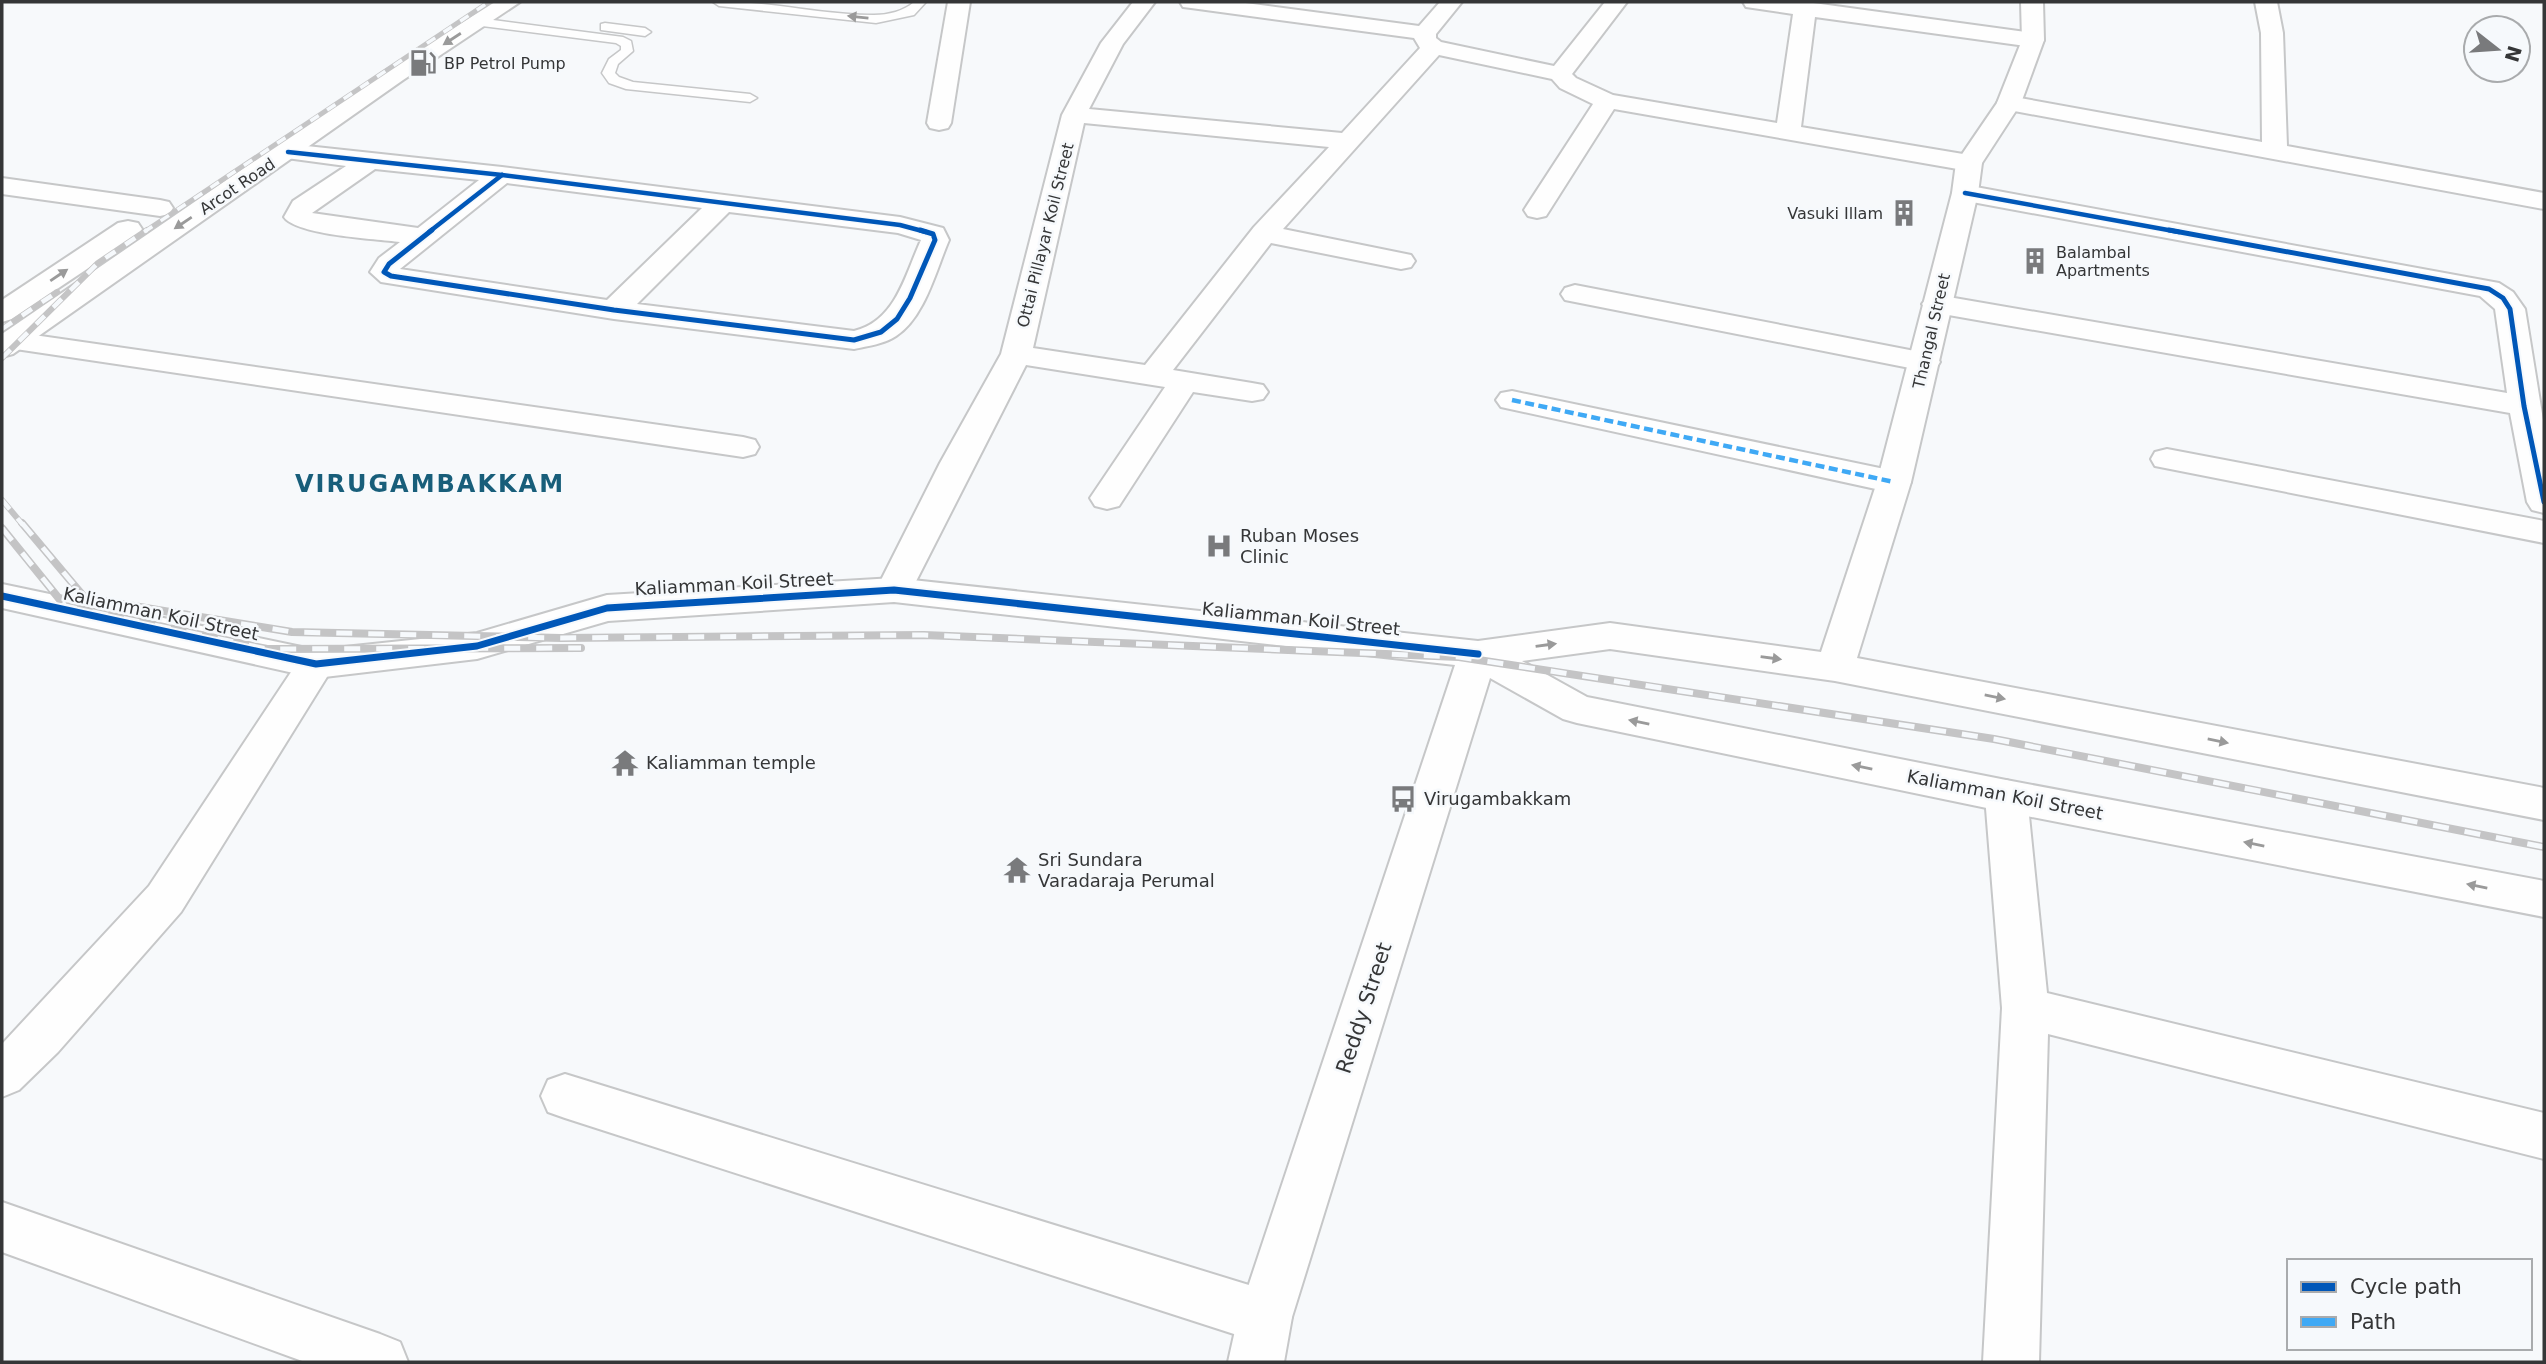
<svg xmlns="http://www.w3.org/2000/svg" width="2546" height="1364" font-family="'DejaVu Sans',sans-serif">
  <style>
    .lines { fill: none; stroke-linecap: round; stroke-linejoin: round }
    .lane-casing { stroke: #c6c7c8; stroke-width: 3 }
    .street-casing { stroke: #c6c7c8; stroke-width: 4 }
    .secondary-casing { stroke: #c6c7c8; stroke-width: 4 }
    .primary-casing { stroke: #c6c7c8; stroke-width: 4 }
    .lane { fill: #fefefe; fill-rule: evenodd }
    .street { fill: #fefefe; fill-rule: evenodd }
    .secondary { fill: #fefefe; fill-rule: evenodd }
    .primary { fill: #fefefe; fill-rule: evenodd }
    .rail-far2-casing { stroke: #c4c4c5; stroke-width: 5 }
    .rail-far1-casing { stroke: #c4c4c5; stroke-width: 6 }
    .rail-casing { stroke: #c4c4c5; stroke-width: 8 }
    .rail-far2 { stroke: #f6f9fc; stroke-width: 3.5; stroke-dasharray: 10; stroke-linecap: butt }
    .rail-far1 { stroke: #f6f9fc; stroke-width: 4.5; stroke-dasharray: 12; stroke-linecap: butt }
    .rail { stroke: #f6f9fc; stroke-width: 5; stroke-dasharray: 16; stroke-linecap: butt }
    .quiet { stroke: #3fa9f5; stroke-width: 4.5; stroke-dasharray: 9 4.5; stroke-linecap: butt }
    .cycleway-far2-casing { stroke: #f6f9fc; stroke-width: 7 }
    .cycleway-far1-casing { stroke: #f6f9fc; stroke-width: 9 }
    .cycleway-casing { stroke: #f6f9fc; stroke-width: 11 }
    .cycleway-far2 { stroke: #0057b8; stroke-width: 4.5 }
    .cycleway-far1 { stroke: #0057b8; stroke-width: 5 }
    .cycleway { stroke: #0057b8; stroke-width: 7 }
    .oneway { fill: #9a9a9a }
    .labels { text-anchor: middle; stroke-width: 5; stroke-linejoin: round; paint-order: stroke }
    .far-poi-label { font-size: 16px; fill: #353637; stroke: #f6f9fc; text-anchor: start }
    .far-street-label { font-size: 16px; fill: #353637; stroke: #f6f9fc }
    .poi-label { font-size: 18px; fill: #353637; stroke: #f6f9fc; text-anchor: start }
    .street-label { font-size: 18px; fill: #353637; stroke: #f6f9fc }
    .near-street-label { font-size: 21px; fill: #353637; stroke: #f6f9fc }
    .district-label { font-size: 24px; font-weight: bold; letter-spacing: 2px; fill: #185e7a; stroke: #f6f9fc }
  </style>
  <rect width="100%" height="100%" fill="#f7f9fb"/>
  <g class="lines">
    <defs>
      <g id="lane">
        <path d="M713 2C767 0 820 15 874 15 888 15 904 11 914 2H926L914 15 876 23 719 6Z"/>
        <path d="M478 18 623 37 631 41 633 51 618 64 615 73 619 77 633 82 750 94 757 98 750 102 626 89 609 83 602 73 609 59 621 50V46L616 43 474 25V19Z"/>
        <path d="M605 23 645 28 651 32 645 36 601 30V24Z"/>
      </g>
      <g id="street">
        <path d="M948 2H970L951 123 948 128 939 130 930 128 927 123Z"/>
        <path d="M1133 2H1155L1123 44 1089 109 1342 133 1420 48 1414 38 1191 8 1183 7 1180 2H1238L1419 26 1440 2H1462L1436 34V38L1441 42 1554 66 1605 2H1627L1572 74 1576 78 1613 95 1777 123 1793 14 1746 7 1743 2H1806L2033 33 2041 35 2044 40 2041 45 2033 47 1815 17 1801 127 1969 155 1978 158 1982 163 1978 168 1969 171 1614 109 1546 216 1537 218 1528 216 1524 210 1593 104 1560 88 1552 79 1439 55 1283 229 1411 255 1415 261 1411 267 1401 269 1271 243 1173 370 1252 383 1263 385 1268 392 1263 399 1252 401 1193 392 1119 506 1107 509 1095 506 1090 498 1165 387 1026 365 907 599 894 602 881 599 876 590 940 463 1001 354 1062 115 1101 43ZM1084 123 1329 147 1254 227 1145 365 1033 348Z"/>
        <path d="M2255 2H2277L2283 33 2287 146 2544 193V209L2009 110 2000 108 1997 103 2000 98 2009 96 2262 142 2261 33Z"/>
        <path d="M288 144 502 167 900 217 943 228 949 240C936 270 925 317 896 336 884 344 868 346 854 349L614 319 381 282 370 272 379 258 400 242C376 239 296 235 284 217L293 201 346 166 279 157 275 152 279 147ZM375 169 479 180 418 228 312 213ZM507 183 702 208 607 300 400 269ZM729 212 898 233 921 240C905 275 896 321 854 331L637 304Z"/>
        <path d="M2 178 160 200 169 202 173 208 169 214 160 216 2 194Z"/>
        <path d="M1965 185 2499 283 2513 292 2525 309 2544 426V513L2532 510 2527 502 2510 413 1937 313 1927 310 1922 304 1927 298 1937 295 2507 393 2495 309 2480 296 1956 199 1952 193 1956 187Z"/>
        <path d="M1575 285 1925 353 1936 356 1940 362 1936 368 1925 371 1565 300 1561 294 1565 288Z"/>
        <path d="M13 332 743 437 755 440 759 447 755 454 743 457 2 347V336Z"/>
        <path d="M1512 391 1894 471 1906 475 1911 482 1906 489 1894 493 1501 407 1496 400 1501 393Z"/>
        <path d="M2167 449 2544 521V543L2155 466 2151 459 2155 452Z"/>
        <path d="M316 650 329 654 335 664 181 912 58 1052 19 1090 2 1097V1044L149 886 303 654Z"/>
        <path d="M2006 780 2021 785 2027 796 2047 993 2544 1113V1159L2048 1034 2039 1362H1983L2002 1008 1985 796 1991 785Z"/>
        <path d="M565 1074 1265 1290 1284 1298 1292 1317 1284 1336 1265 1344 565 1118 548 1112 541 1096 548 1080Z"/>
        <path d="M2 1202 380 1334 400 1342 408 1362H305L2 1252Z"/>
      </g>
      <path id="secondary" d="M2021 2H2043L2044 40 2021 103 1982 163 1978 193 1911 482 1857 658 2544 788V820L1835 681 1610 649 1522 661 1587 697 2006 780 2544 881V917L2006 812 1577 723 1563 719 1490 678 1292 1317 1284 1362H1228L1238 1317 1455 665 894 602 608 621 477 659 316 678 2 608V584L316 650 477 633 607 595 894 578 1478 641 1610 623 1821 652 1877 482 1952 193 1956 163 1997 103 2022 40Z"/>
      <g id="primary">
        <path d="M495 2H520L403 80 13 354 2 357V334L387 70Z"/>
        <path d="M128 221 138 223 142 229 138 235 12 319 2 322V300L118 223Z"/>
      </g>
    </defs>
    <!-- lane casing -->
    <use href="#lane" class="lane-casing"/>
    <!-- street casing -->
    <use href="#street" class="street-casing"/>
    <!-- secondary casing -->
    <use href="#secondary" class="secondary-casing"/>
    <!-- primary casing -->
    <use href="#primary" class="primary-casing"/>
    <!-- lane -->
    <use href="#lane" class="lane"/>
    <!-- street -->
    <use href="#street" class="street"/>
    <!-- secondary -->
    <use href="#secondary" class="secondary"/>
    <!-- primary -->
    <use href="#primary" class="primary"/>
    <defs>
      <path id="rail-far2" d="M144 232 489 2"/>
      <g id="rail-far1">
        <path d="M2 329 57 292"/>
        <path d="M2 358 98 263 147 230"/>
        <path d="M2 500 23 525"/>
      </g>
      <g id="rail">
        <path d="M22 523 85 598 292 632 561 638 924 635 1459 657 1994 739 2544 847"/>
        <path d="M2 528 65 606 267 649 581 648"/>
      </g>
    </defs>
    <!-- rail-far2 casing -->
    <use href="#rail-far2" class="rail-far2-casing"/>
    <!-- rail-far1 casing -->
    <use href="#rail-far1" class="rail-far1-casing"/>
    <!-- rail casing -->
    <use href="#rail" class="rail-casing"/>
    <!-- rail-far2 -->
    <use href="#rail-far2" class="rail-far2"/>
    <!-- rail-far1 -->
    <use href="#rail-far1" class="rail-far1"/>
    <!-- rail -->
    <use href="#rail" class="rail"/>
    <!-- quiet -->
    <path class="quiet" d="M1512 400 1894 482"/>
    <defs>
      <g id="cycleway-far2">
        <path d="M288 152 502 175"/>
        <path d="M502 175 900 225 926 232"/>
        <path d="M1965 193 2179 232"/>
        <path d="M429 232 502 175"/>
      </g>
      <g id="cycleway-far1">
        <path d="M432 230 389 264 384 272 391 276 614 310 854 340 881 332 897 319 910 298 935 240 933 234 920 230"/>
        <path d="M2169 230 2489 289 2503 298 2510 309 2524 406 2544 502"/>
      </g>
      <path id="cycleway" d="M2 596 316 664 477 646 607 608 894 590 1478 654"/>
    </defs>
    <!-- cycleway-far2 casing -->
    <use href="#cycleway-far2" class="cycleway-far2-casing"/>
    <!-- cycleway-far1 casing -->
    <use href="#cycleway-far1" class="cycleway-far1-casing"/>
    <!-- cycleway casing -->
    <use href="#cycleway" class="cycleway-casing"/>
    <!-- cycleway-far2 -->
    <use href="#cycleway-far2" class="cycleway-far2"/>
    <!-- cycleway-far1 -->
    <use href="#cycleway-far1" class="cycleway-far1"/>
    <!-- cycleway -->
    <use href="#cycleway" class="cycleway"/>
  </g>
  <!-- one-way arrows -->
  <defs><path id="oneway-solid" d="M-6-.8H1V-3.2L6.5 0L1 3.2V.8H-6Z" transform="scale(1.75)"/></defs>
  <g class="oneway">
    <use href="#oneway-solid" transform="translate(858 17) rotate(-174)"/>
    <use href="#oneway-solid" transform="translate(452 39) rotate(147)"/>
    <use href="#oneway-solid" transform="translate(183 223) rotate(146)"/>
    <use href="#oneway-solid" transform="translate(59 275) rotate(-34)"/>
    <use href="#oneway-solid" transform="translate(1546 645) rotate(-8)"/>
    <use href="#oneway-solid" transform="translate(1771 658) rotate(8)"/>
    <use href="#oneway-solid" transform="translate(1995 697) rotate(11)"/>
    <use href="#oneway-solid" transform="translate(1639 722) rotate(-169)"/>
    <use href="#oneway-solid" transform="translate(2218 741) rotate(11)"/>
    <use href="#oneway-solid" transform="translate(1862 767) rotate(-169)"/>
    <use href="#oneway-solid" transform="translate(2254 844) rotate(-169)"/>
    <use href="#oneway-solid" transform="translate(2477 886) rotate(-169)"/>
  </g>
  <!-- icons -->
  <defs>
    <symbol id="fuel-bare" viewBox="-9 -9 18 18"><path d="M-5.5-6h7V0h2V4h1.3V-2.5L3-4.5l.8-.8L6-3V5H2.5V1h-1V6h-7ZM-4.2-4.7v3.2H.2V-4.7Z" fill="#797a7c" stroke="#f6f9fc" stroke-width="2.5" paint-order="stroke"/></symbol>
    <symbol id="building-bare" viewBox="-9 -9 18 18"><path d="M-4-6H4V6H1V3H-1V6H-4ZM-2.5-4.3h1.7v1.8h-1.7ZM.8-4.3h1.7v1.8H.8ZM-2.5-1h1.7V.8h-1.7ZM.8-1h1.7V.8H.8Z" fill="#797a7c" stroke="#f6f9fc" stroke-width="2.5" paint-order="stroke"/></symbol>
    <symbol id="hospital-bare" viewBox="-9 -9 18 18"><path d="M-5-5h3v3.5h4V-5h3V5h-3V1.5h-4V5h-3Z" fill="#797a7c" stroke="#f6f9fc" stroke-width="2.5" paint-order="stroke"/></symbol>
    <symbol id="temple-bare" viewBox="-9 -9 18 18"><path d="M0-6L5-2H3V0L6.5 2.5H4V6H1.5V3h-3V6H-4V2.5H-6.5L-3 0V-2H-5Z" fill="#797a7c" stroke="#f6f9fc" stroke-width="2.5" paint-order="stroke"/></symbol>
    <symbol id="bus-bare" viewBox="-9 -9 18 18"><path d="M-5-6H5V4H4V6H2V4H-2V6H-4V4H-5ZM-3.5-4V0h7V-4ZM-3.5 1.2v1.5H-2V1.2ZM2 1.2v1.5H3.5V1.2Z" fill="#797a7c" stroke="#f6f9fc" stroke-width="2.5" paint-order="stroke"/></symbol>
  </defs>
  <g fill-rule="evenodd">
    <use href="#fuel-bare" x="404" y="44" width="38" height="38"/>
    <use href="#building-bare" x="1885" y="194" width="38" height="38"/>
    <use href="#building-bare" x="2016" y="242" width="38" height="38"/>
    <use href="#hospital-bare" x="1200" y="527" width="38" height="38"/>
    <use href="#temple-bare" x="606" y="744" width="38" height="38"/>
    <use href="#bus-bare" x="1384" y="780" width="38" height="38"/>
    <use href="#temple-bare" x="998" y="851" width="38" height="38"/>
  </g>
  <g class="labels">
    <!-- far-poi labels -->
    <g class="far-poi-label">
      <text x="444" y="69">BP Petrol Pump</text>
      <text x="1883" y="219" text-anchor="end">Vasuki Illam</text>
      <text x="2056" y="258">Balambal<tspan x="2056" dy="18">Apartments</tspan></text>
    </g>
    <!-- far-street labels -->
    <g class="far-street-label">
      <text transform="translate(237 186) rotate(-34)" y="6">Arcot Road</text>
      <text transform="translate(1045 235) rotate(-76)" y="6">Ottai Pillayar Koil Street</text>
      <text transform="translate(1931 331) rotate(-77)" y="6">Thangal Street</text>
    </g>
    <!-- poi labels -->
    <g class="poi-label">
      <text x="1240" y="542">Ruban Moses<tspan x="1240" dy="21">Clinic</tspan></text>
      <text x="646" y="769">Kaliamman temple</text>
      <text x="1424" y="805">Virugambakkam</text>
      <text x="1038" y="866">Sri Sundara<tspan x="1038" dy="21">Varadaraja Perumal</tspan></text>
    </g>
    <!-- street labels -->
    <g class="street-label">
      <text transform="translate(734 584) rotate(-3)" y="6">Kaliamman Koil Street</text>
      <text transform="translate(161 614) rotate(12)" y="6">Kaliamman Koil Street</text>
      <text transform="translate(1301 619) rotate(6)" y="6">Kaliamman Koil Street</text>
      <text transform="translate(2005 795) rotate(11)" y="6">Kaliamman Koil Street</text>
    </g>
    <!-- near-street labels -->
    <g class="near-street-label">
      <text transform="translate(1364 1008) rotate(-72)" y="7">Reddy Street</text>
    </g>
    <!-- district labels -->
    <g class="district-label">
      <text x="430" y="492">VIRUGAMBAKKAM</text>
    </g>
  </g>
  <!-- border -->
  <rect width="2546" height="1364" fill="none" stroke="#353637" stroke-width="7"/>
  <!-- legend -->
  <rect x="2287" y="1259" width="245" height="91" fill="#f6f9fc" stroke="#a9abad" stroke-width="2"/>
  <rect x="2301" y="1282" width="35" height="10" fill="#0057b8" stroke="#a9abad" stroke-width="2"/>
  <text x="2350" y="1294" font-size="21" fill="#353637">Cycle path</text>
  <rect x="2301" y="1317" width="35" height="10" fill="#3fa9f5" stroke="#a9abad" stroke-width="2"/>
  <text x="2350" y="1329" font-size="21" fill="#353637">Path</text>
  <!-- north arrow -->
  <g transform="translate(2497 49) rotate(107)"><circle r="33" fill="#f6f9fc" stroke="#a9abad" stroke-width="2"/>
  <path d="M0-5L12 26L0 18L-12 26Z" fill="#797a7c"/>
  <text y="-10" font-size="19" font-weight="bold" text-anchor="middle" fill="#353637">N</text>
  </g>
</svg>
